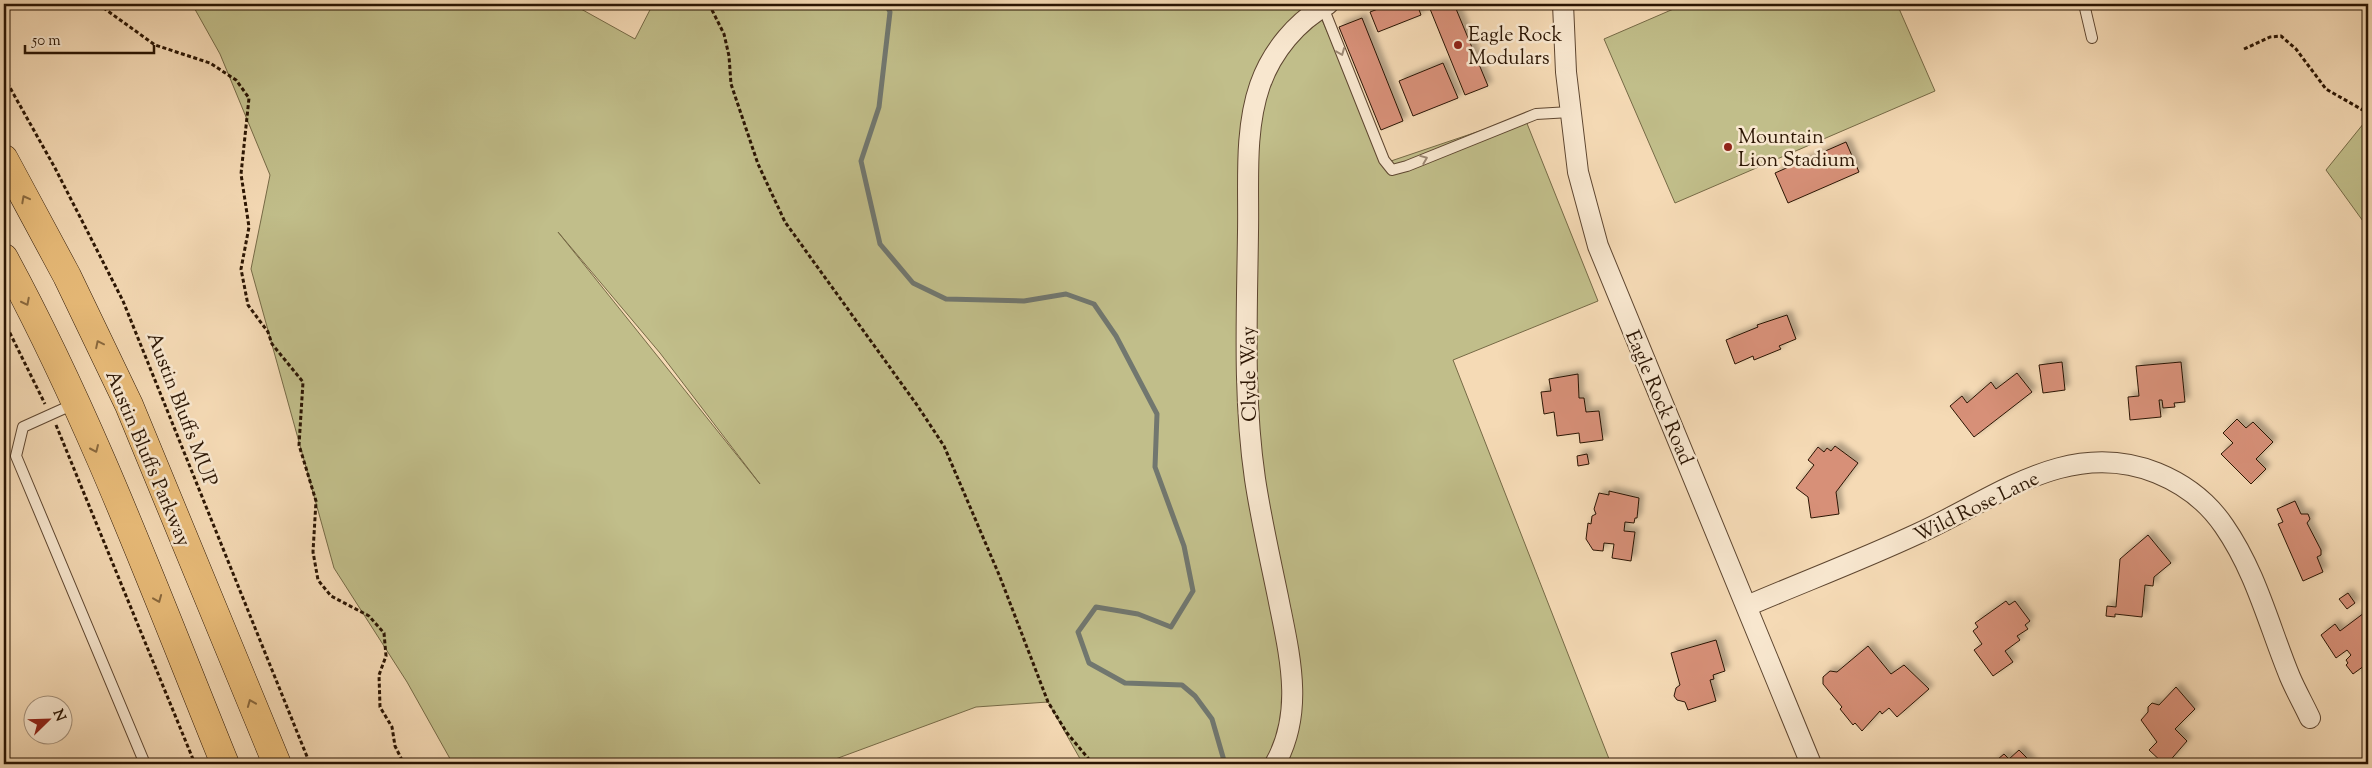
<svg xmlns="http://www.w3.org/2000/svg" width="2372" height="768" font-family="'Sorts Mill Goudy',serif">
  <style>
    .green { fill: #c1be8a; stroke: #766a46; fill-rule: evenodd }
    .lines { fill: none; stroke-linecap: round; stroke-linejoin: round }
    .stream { stroke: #71776f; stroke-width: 5 }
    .building { fill: #d79078; stroke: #2b1503; filter: url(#shadow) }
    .lane-casing { stroke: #5e4630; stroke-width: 12 }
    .street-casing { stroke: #5e4630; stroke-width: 22 }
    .primary-casing { stroke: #2b1503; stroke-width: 29 }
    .path { stroke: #2b1503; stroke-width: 3; stroke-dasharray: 4 2.5; stroke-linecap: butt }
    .lane { stroke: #f8e7cf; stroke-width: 10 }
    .street { stroke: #f8e7cf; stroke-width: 20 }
    .primary { stroke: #eabd7a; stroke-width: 28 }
    .oneway { stroke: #9c8873 }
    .oneway2 { stroke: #8a693e }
    .poi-dot { fill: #8f2418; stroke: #f8e7cf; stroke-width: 2 }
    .labels { text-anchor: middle; stroke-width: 5; stroke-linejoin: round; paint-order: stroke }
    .poi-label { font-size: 20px; fill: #2b1503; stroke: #f8e7cf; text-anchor: start }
    .street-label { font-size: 20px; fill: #2b1503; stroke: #f8e7cf }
  </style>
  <defs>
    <filter id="shadow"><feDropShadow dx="4.5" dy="-4.5" stdDeviation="2.5" flood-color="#0004"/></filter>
  </defs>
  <rect width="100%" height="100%" fill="#f5dab5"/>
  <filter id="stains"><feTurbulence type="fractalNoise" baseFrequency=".004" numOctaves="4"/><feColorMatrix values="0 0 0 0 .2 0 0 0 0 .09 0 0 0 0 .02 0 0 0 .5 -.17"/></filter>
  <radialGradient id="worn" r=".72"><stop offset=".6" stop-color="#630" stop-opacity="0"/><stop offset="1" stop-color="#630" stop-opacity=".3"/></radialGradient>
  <!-- green -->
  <g class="green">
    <path d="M192 4H572L635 39 653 4H1315L1385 163 1524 116 1598 301 1453 360 1611 764H1083L1048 702 976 707 822 764H453L407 682 334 568 251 269 270 175 220 54ZM558 232 660 353 760 484Z"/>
    <path d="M1685 4H1897L1935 91 1675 203 1604 39Z"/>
    <path d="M2368 118V228L2326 170Z"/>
  </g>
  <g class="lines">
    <!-- stream -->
    <path class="stream" d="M886 4 890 12 879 107 861 161 880 244 913 283 946 299 1024 301 1066 294 1094 304 1116 336 1157 414 1155 467 1184 546 1193 591 1171 627 1138 614 1096 607 1078 632 1089 663 1125 683 1182 685 1195 696 1212 719 1225 764"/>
  </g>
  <!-- building -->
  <g class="building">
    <path d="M1391 4H1417L1421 15 1378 32 1370 12Z"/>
    <path d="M1428 4H1454L1488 86 1465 95Z"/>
    <path d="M1362 18 1403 121 1381 130 1339 27Z"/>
    <path d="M1443 63 1458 98 1413 116 1399 81Z"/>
    <path d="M1846 142 1859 172 1788 203 1775 173Z"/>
    <path d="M1787 315 1796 339 1779 346 1781 349 1754 360 1753 356 1735 364 1726 340 1758 327 1757 325Z"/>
    <path d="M2062 362 2065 390 2043 393 2039 365Z"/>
    <path d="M2181 362 2185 402 2174 403 2175 407 2163 408 2162 400H2159L2161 417 2130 420 2128 397 2139 396 2136 366Z"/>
    <path d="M2017 373 2032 392 1974 437 1950 406 1962 396 1967 403 1991 382 1996 389Z"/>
    <path d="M1578 374 1579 398H1584L1586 412 1599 411 1603 440 1580 443 1579 433 1557 436 1554 412 1544 414 1541 392 1551 391 1549 379Z"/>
    <path d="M2237 419 2246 428 2253 422 2273 442 2256 459 2266 469 2251 484 2221 454 2233 443 2223 433Z"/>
    <path d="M1835 446 1858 463 1836 492 1839 514 1811 518 1808 497 1796 488 1814 465 1808 460 1818 447 1824 452 1827 448 1831 451Z"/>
    <path d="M1587 454 1589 464 1578 466 1577 456Z"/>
    <path d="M1609 491 1639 498 1637 518H1635L1634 523 1625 522 1624 531 1635 532 1631 561 1612 558 1614 544 1604 543 1603 551 1593 550 1586 539 1588 523 1591 524 1592 516 1596 514 1594 509 1599 493 1609 495Z"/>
    <path d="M2295 501 2301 514H2308L2310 519 2307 523 2321 550V555L2317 557 2323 572 2303 581 2278 524 2283 522 2277 509Z"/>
    <path d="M2148 535 2171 563 2154 577 2153 586 2145 585 2142 617 2115 614V617L2106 616 2107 606 2116 607 2120 559Z"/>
    <path d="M2348 593 2355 603 2347 609 2339 599Z"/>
    <path d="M2006 601 2009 605 2015 601 2030 621 2025 625 2028 629 2017 636 2020 640 2005 651 2013 662 1993 676 1974 650 1982 644 1973 631 1978 627 1975 623Z"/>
    <path d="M2364 613 2368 619V663L2353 674 2346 665 2348 663 2346 660 2351 655 2347 650 2336 658 2321 635 2335 624 2340 631Z"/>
    <path d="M1716 640 1725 671 1713 675 1714 679 1710 680 1716 701 1688 710 1685 702 1677 700 1674 696 1676 688 1680 685 1671 653Z"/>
    <path d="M1868 646 1891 674 1904 665 1929 689 1897 717 1889 708 1882 714 1880 711 1862 731 1855 723 1853 725 1840 709 1842 707 1823 684V677L1830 671 1837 672Z"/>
    <path d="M2176 687 2195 709 2175 729 2187 741 2167 764H2164L2149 750 2157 742 2141 720 2148 712V707L2152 703 2159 705Z"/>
    <path d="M2019 750 2033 764H1992L2004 754 2009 759Z"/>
  </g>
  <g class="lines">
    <defs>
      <g id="lane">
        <path d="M2084 4 2092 38"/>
        <path d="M1323 7 1384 160 1392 170 1407 166 1536 114 1570 112"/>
        <path d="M74 404 23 427 16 456 145 764"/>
      </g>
      <g id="street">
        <path d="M1563 4 1566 72 1578 172 1598 246 1811 764"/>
        <path d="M1747 606C1803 582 1861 560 1917 534 1995 499 2068 437 2157 473 2184 484 2207 501 2224 526 2256 572 2269 626 2290 677 2296 691 2304 705 2310 718"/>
        <path d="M1275 764C1305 711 1289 653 1278 597 1270 558 1261 519 1255 479 1243 397 1247 314 1248 232 1249 184 1244 131 1260 85 1272 51 1297 21 1328 4"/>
      </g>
      <g id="primary">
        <path d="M4 159 67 276 129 405 277 764"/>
        <path d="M4 258C92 420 156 594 225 764"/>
      </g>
    </defs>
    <!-- lane casing -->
    <use href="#lane" class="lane-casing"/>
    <!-- street casing -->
    <use href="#street" class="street-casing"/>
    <!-- primary casing -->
    <use href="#primary" class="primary-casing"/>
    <!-- path -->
    <g class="path">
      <path d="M98 4 155 45 210 63 236 80 249 98 241 174 249 227 241 269 248 305 268 332 272 344 303 382 299 445 316 501 313 552 318 580 331 596 369 616 384 633 386 656 379 675 380 707 392 727 395 746 404 764"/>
      <path d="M709 4 724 34 729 56 731 84 758 164 785 222 917 405 944 446 1000 577 1048 702 1067 733 1093 764"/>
      <path d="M2244 49 2270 37 2281 36 2296 49 2326 89 2368 113"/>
      <path d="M4 77 55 168 123 301 310 764"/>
      <path d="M4 321 45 404"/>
      <path d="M56 425 195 764"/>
    </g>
    <!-- lane -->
    <use href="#lane" class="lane"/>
    <!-- street -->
    <use href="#street" class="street"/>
    <!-- primary -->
    <use href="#primary" class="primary"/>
  </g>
  <!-- one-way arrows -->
  <defs><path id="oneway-chevron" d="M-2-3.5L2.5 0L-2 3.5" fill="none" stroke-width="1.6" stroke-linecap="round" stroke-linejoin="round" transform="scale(1.25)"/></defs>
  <g class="oneway">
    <use href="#oneway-chevron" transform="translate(1341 52) rotate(68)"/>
    <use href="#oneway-chevron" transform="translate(1424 159) rotate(-22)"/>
  </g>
  <g class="oneway2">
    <use href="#oneway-chevron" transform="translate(25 199) rotate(-118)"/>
    <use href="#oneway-chevron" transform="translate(26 302) rotate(63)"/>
    <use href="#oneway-chevron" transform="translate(99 344) rotate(-116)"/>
    <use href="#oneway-chevron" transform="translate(95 449) rotate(66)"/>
    <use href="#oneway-chevron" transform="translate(158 599) rotate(68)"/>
    <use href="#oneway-chevron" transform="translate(251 703) rotate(-112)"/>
  </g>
  <!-- markers -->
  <g class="poi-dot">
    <circle cx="1458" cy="45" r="5"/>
    <circle cx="1728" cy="147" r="5"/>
  </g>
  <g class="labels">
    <!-- poi labels -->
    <g class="poi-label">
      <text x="1468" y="41">Eagle Rock<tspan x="1468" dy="23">Modulars</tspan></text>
      <text x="1738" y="143">Mountain<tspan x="1738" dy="23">Lion Stadium</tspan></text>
    </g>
    <!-- street labels -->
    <g class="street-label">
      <text transform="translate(1248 374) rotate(-91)" y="7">Clyde Way</text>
      <text transform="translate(1660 397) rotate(67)" y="7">Eagle Rock Road</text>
      <text transform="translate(183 409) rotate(69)" y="7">Austin Bluffs MUP</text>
      <text transform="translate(149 458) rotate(67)" y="7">Austin Bluffs Parkway</text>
      <text transform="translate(1976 506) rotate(-26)" y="7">Wild Rose Lane</text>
    </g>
  </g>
  <!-- margin -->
  <rect width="2372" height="768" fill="none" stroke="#f5dab5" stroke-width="20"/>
  <rect x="5" y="5" width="2362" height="758" fill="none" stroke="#2b1503" stroke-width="2.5"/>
  <rect x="10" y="10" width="2352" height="748" fill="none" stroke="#2b1503"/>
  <!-- north arrow -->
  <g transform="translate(48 720) rotate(67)"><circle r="24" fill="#f8e7cf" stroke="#a6937d"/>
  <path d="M0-4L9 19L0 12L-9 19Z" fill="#8f2418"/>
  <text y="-8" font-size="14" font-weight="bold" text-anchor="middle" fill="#2b1503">N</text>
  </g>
  <!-- scale -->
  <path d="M25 45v8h129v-8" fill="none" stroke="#2b1503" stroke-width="2.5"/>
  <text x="32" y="45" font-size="15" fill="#2b1503" stroke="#f8e7cf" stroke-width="4" paint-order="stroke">50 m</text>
  <rect width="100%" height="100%" filter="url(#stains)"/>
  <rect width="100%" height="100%" fill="url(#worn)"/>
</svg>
